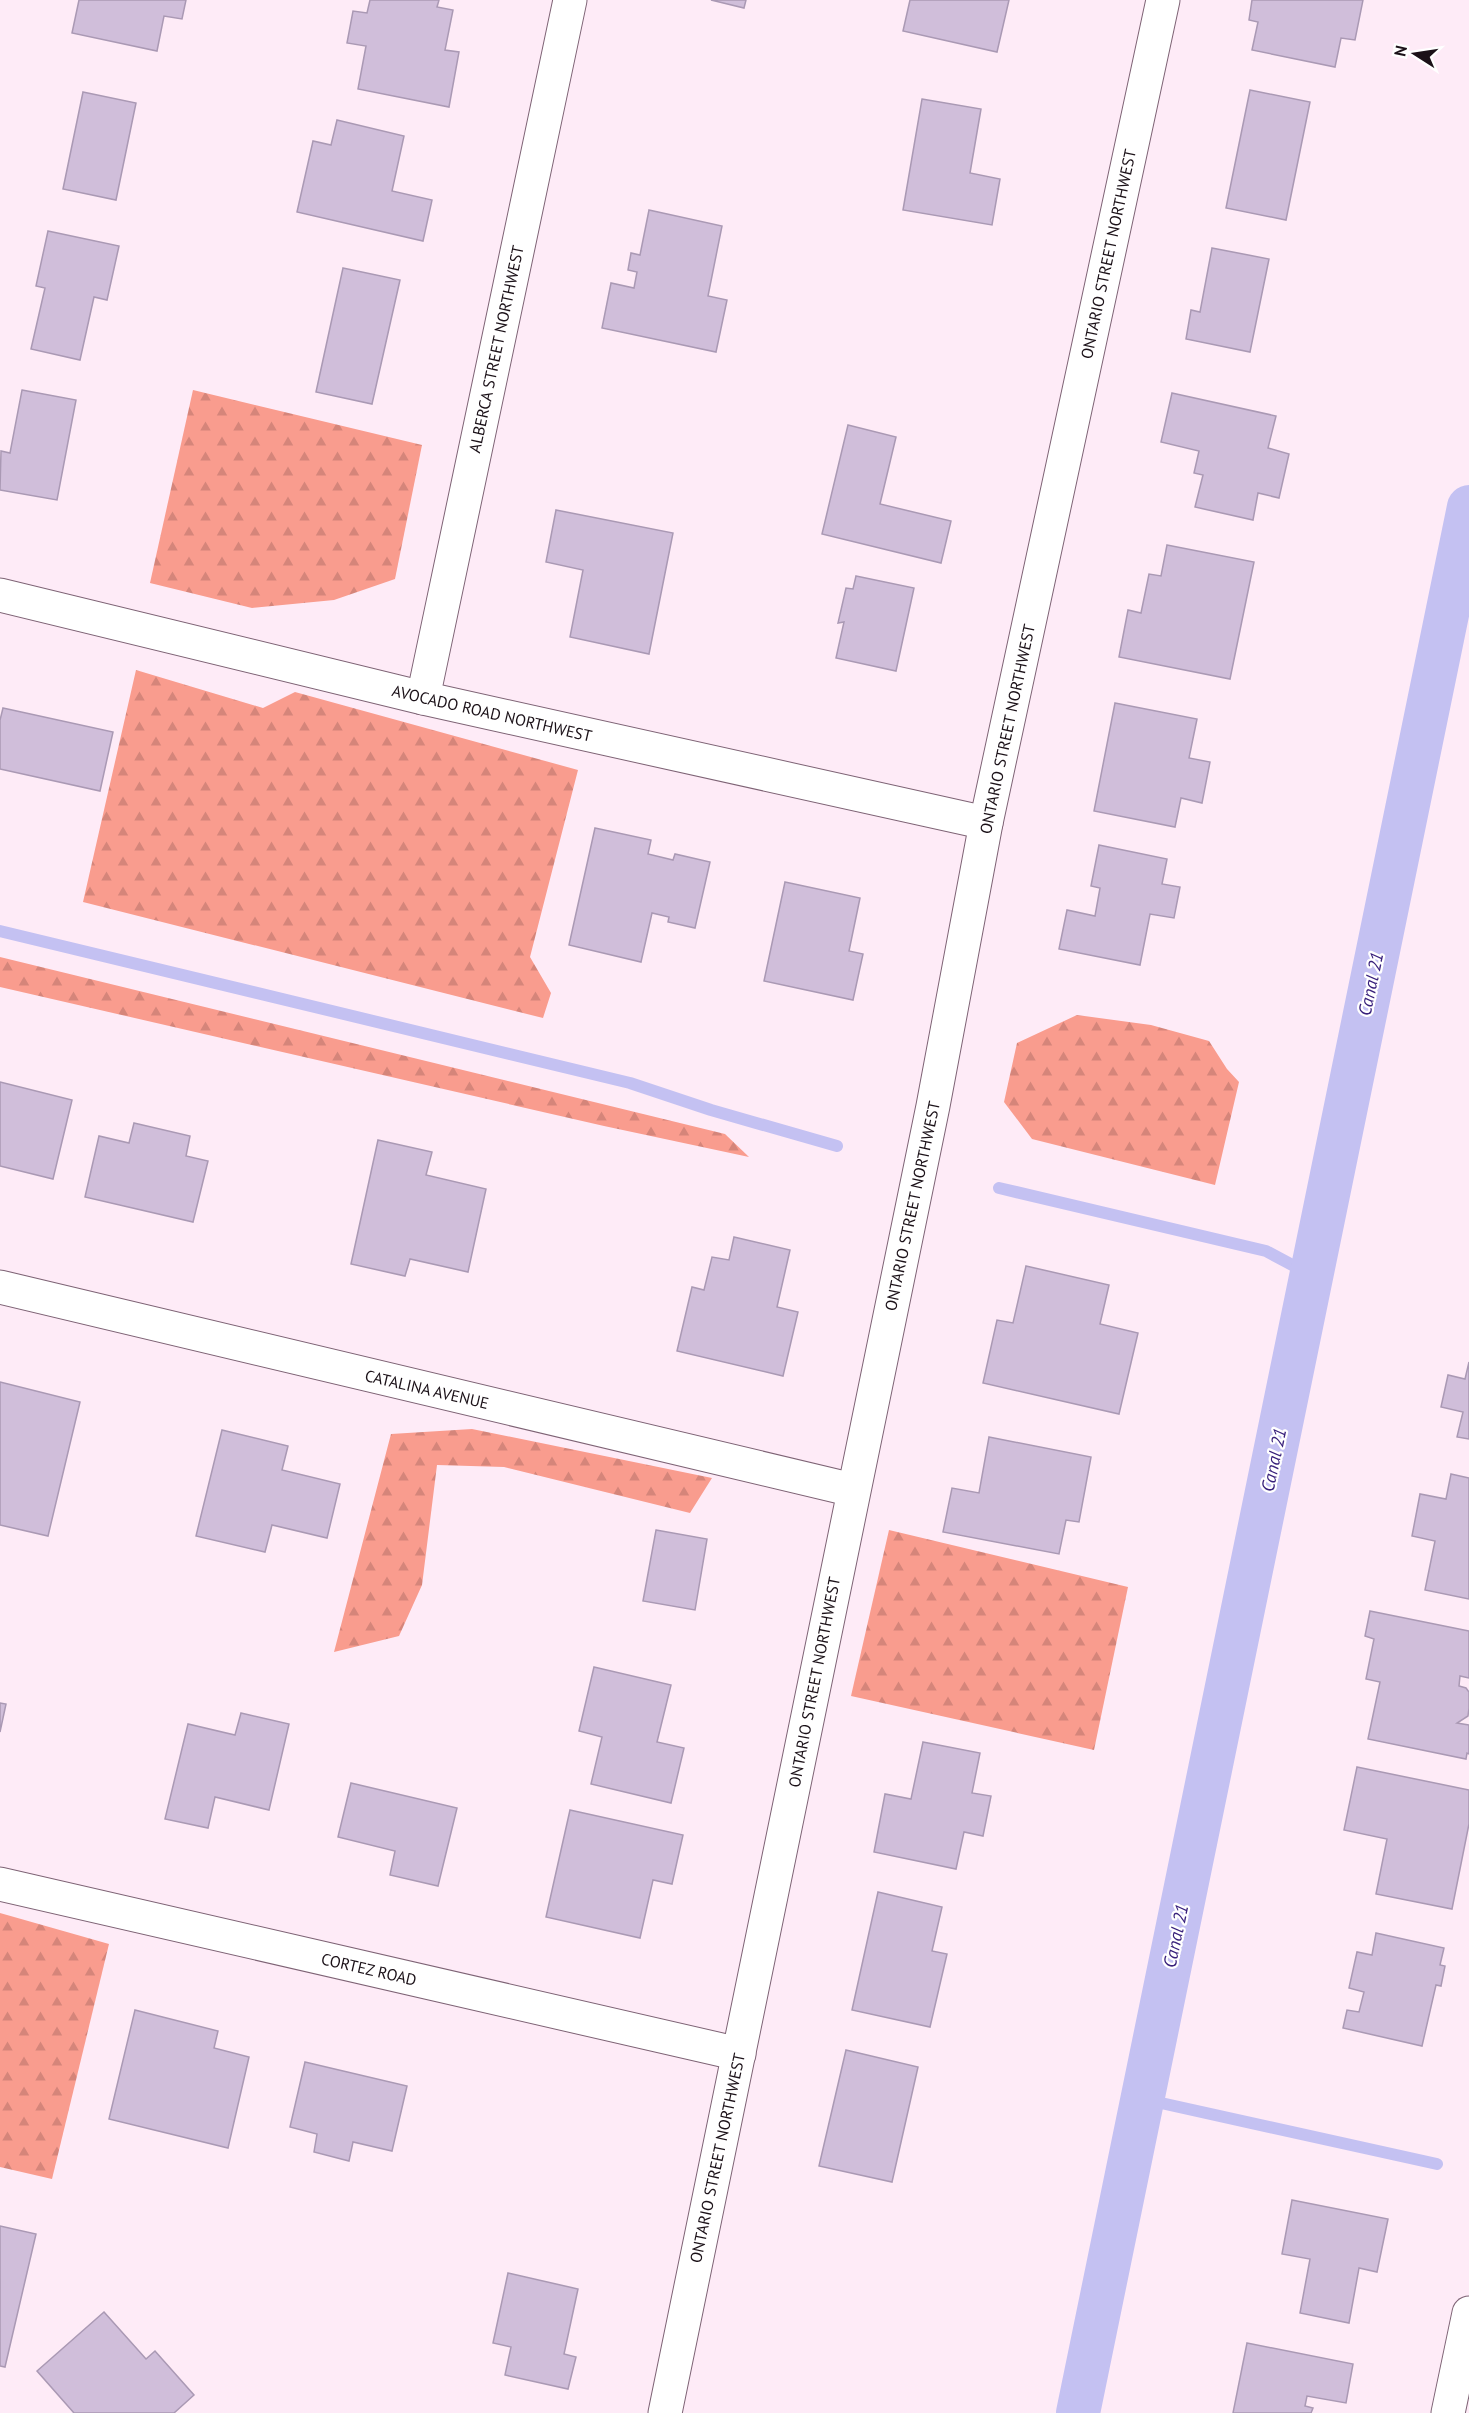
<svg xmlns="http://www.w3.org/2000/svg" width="1469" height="2413" font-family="'PT Sans',sans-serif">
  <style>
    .forest { fill: url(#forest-firs) }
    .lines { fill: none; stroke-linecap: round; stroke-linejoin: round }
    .stream { stroke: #c4c1f2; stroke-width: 12 }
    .canal { stroke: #c4c1f2; stroke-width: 44 }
    .building { fill: #d0beda; stroke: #aa99b4; stroke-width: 1.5 }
    .minor-casing { stroke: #7e6375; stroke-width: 35 }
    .minor { stroke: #fff; stroke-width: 33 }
    .labels { text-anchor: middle; stroke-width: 4.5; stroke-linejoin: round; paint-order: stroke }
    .street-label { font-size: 16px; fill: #1b1118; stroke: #fff }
    .water-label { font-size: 18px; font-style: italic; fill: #38207b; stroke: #fff }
  </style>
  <defs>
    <pattern id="forest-firs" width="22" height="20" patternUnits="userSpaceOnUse" patternTransform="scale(1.5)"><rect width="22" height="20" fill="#f99c8e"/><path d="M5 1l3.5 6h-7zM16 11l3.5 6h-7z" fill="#d5857a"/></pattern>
  </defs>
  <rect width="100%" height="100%" fill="#feebf7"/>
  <!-- forest -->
  <g class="forest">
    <path d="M193 390 422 445 395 579 334 600 252 608 150 583Z"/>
    <path d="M136 670 263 708 295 692 578 770 530 957 551 993 543 1018 83 902Z"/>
    <path d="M0 957 725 1134 749 1157 604 1126 0 987Z"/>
    <path d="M1077 1015 1151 1025 1209 1041 1227 1069 1239 1082 1215 1185 1032 1139 1004 1102 1017 1043Z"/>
    <path d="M472 1429 712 1478 690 1513 504 1467 437 1465 422 1585 399 1636 334 1652 391 1434Z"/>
    <path d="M889 1530 1128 1587 1094 1750 851 1696Z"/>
    <path d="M0 1913 109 1944 52 2179 0 2167Z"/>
  </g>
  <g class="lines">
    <!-- stream -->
    <g class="stream">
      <path d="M0 931 630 1083 711 1110 837 1146"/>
      <path d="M999 1188 1266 1251 1311 1275"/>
      <path d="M1143 2099 1437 2164"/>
    </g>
    <!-- canal -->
    <path class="canal" d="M1078 2413 1469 507"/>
  </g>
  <!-- building -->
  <g class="building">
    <path d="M79 0H186L182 19 164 16 157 51 72 33Z"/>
    <path d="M370 0H439L437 7 453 10 445 50 459 52 449 107 358 89 366 46 347 43 353 11 367 13Z"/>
    <path d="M711 0H746L744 8Z"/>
    <path d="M910 0H1009L997 52 903 31Z"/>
    <path d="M1252 0H1363L1355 40 1341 38 1335 67 1252 50 1258 22 1249 20Z"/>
    <path d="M1250 90 1310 102 1286 220 1226 208Z"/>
    <path d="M83 92 136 103 116 200 63 189Z"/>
    <path d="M922 99 981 109 970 173 1000 179 992 225 903 210Z"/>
    <path d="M337 120 404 136 392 191 432 200 423 241 297 212 313 141 331 145Z"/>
    <path d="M649 210 722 226 708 296 727 300 716 352 602 328 611 283 634 288 637 272 628 270 631 253 640 255Z"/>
    <path d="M48 231 119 246 107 300 94 297 80 360 31 349 45 288 36 286Z"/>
    <path d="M1212 248 1269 259 1250 352 1186 339 1191 310 1200 312Z"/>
    <path d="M343 268 400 280 372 404 316 392Z"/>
    <path d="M22 390 76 400 57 500 0 490 1 451 10 453Z"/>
    <path d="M1172 393 1276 416 1268 448 1289 454 1279 498 1258 493 1253 520 1195 507 1203 475 1194 473 1199 451 1161 442Z"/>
    <path d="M848 425 896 437 880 504 951 521 941 563 822 534Z"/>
    <path d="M556 510 673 533 649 654 570 637 583 570 546 562Z"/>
    <path d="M1167 545 1254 562 1230 679 1119 657 1128 610 1141 613 1149 574 1161 576Z"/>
    <path d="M856 576 914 588 896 671 836 658 844 622 838 623 846 588 853 589Z"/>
    <path d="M1115 703 1197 719 1189 758 1210 762 1202 803 1181 798 1175 827 1094 811Z"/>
    <path d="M3 708 113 732 100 791 0 769V720Z"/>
    <path d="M595 828 651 840 648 854 673 860 675 854 710 862 695 928 668 922 669 917 652 913 641 962 569 945Z"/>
    <path d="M1099 845 1167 859 1162 884 1180 887 1174 918 1150 914 1140 965 1059 949 1067 910 1095 916 1100 888 1091 886Z"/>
    <path d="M785 882 860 898 849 951 863 954 853 1000 764 981Z"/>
    <path d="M0 1082 72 1100 53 1179 0 1166Z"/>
    <path d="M134 1123 190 1136 186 1156 208 1161 193 1222 85 1197 99 1136 129 1143Z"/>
    <path d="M378 1140 432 1152 426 1175 486 1189 468 1272 410 1259 405 1276 351 1264Z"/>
    <path d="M734 1237 790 1250 777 1307 798 1312 783 1376 677 1351 692 1287 704 1290 712 1257 729 1260Z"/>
    <path d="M1026 1266 1109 1285 1100 1324 1138 1333 1119 1414 983 1383 997 1320 1013 1323Z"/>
    <path d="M1469 1362V1439L1457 1437 1463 1412 1441 1407 1448 1375 1465 1379Z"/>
    <path d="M0 1382 80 1402 48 1536 0 1525Z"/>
    <path d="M222 1430 288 1446 282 1470 340 1484 327 1538 272 1525 265 1552 196 1536Z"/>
    <path d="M989 1437 1091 1457 1079 1522 1066 1520 1059 1554 943 1532 952 1488 979 1493Z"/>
    <path d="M1451 1474 1469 1478V1599L1425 1590 1435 1541 1412 1536 1420 1494 1446 1499Z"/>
    <path d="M656 1530 707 1539 695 1610 643 1601Z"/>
    <path d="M1370 1611 1469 1631V1678L1460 1676 1459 1686 1466 1688 1469 1692V1708L1468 1716 1457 1723 1469 1725V1754L1467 1753 1466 1759 1368 1739 1380 1682 1366 1679 1374 1639 1365 1636Z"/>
    <path d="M594 1667 671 1685 657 1742 684 1748 671 1803 591 1784 602 1737 579 1731Z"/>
    <path d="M0 1703 6 1704 0 1732Z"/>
    <path d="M241 1713 289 1724 269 1810 215 1797 208 1828 165 1819 188 1724 235 1735Z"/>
    <path d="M923 1742 980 1753 972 1793 991 1796 983 1836 964 1832 956 1869 874 1852 885 1794 911 1799Z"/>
    <path d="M1357 1767 1469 1790V1824L1452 1909 1376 1894 1387 1839 1344 1830Z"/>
    <path d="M351 1783 457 1808 438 1886 390 1875 395 1851 338 1837Z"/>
    <path d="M570 1810 683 1835 672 1884 653 1880 640 1938 546 1917Z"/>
    <path d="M878 1892 942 1907 932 1951 947 1954 930 2027 852 2010Z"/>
    <path d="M1376 1933 1444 1948 1440 1965 1445 1966 1441 1986 1436 1985 1422 2046 1343 2028 1347 2010 1359 2012 1364 1992 1349 1988 1357 1952 1372 1955Z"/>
    <path d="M135 2010 218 2031 214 2048 249 2057 228 2148 109 2119Z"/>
    <path d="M846 2050 918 2067 892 2182 819 2166Z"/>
    <path d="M305 2062 407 2086 392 2151 353 2142 349 2161 314 2152 317 2134 290 2127Z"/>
    <path d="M1292 2200 1388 2219 1377 2272 1359 2268 1349 2323 1300 2313 1310 2259 1282 2254Z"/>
    <path d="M0 2226 36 2234 5 2367 0 2366Z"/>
    <path d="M508 2273 578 2289 564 2354 576 2357 568 2389 505 2375 511 2347 493 2343Z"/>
    <path d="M104 2312 146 2359 155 2351 194 2395 174 2413H74L37 2371Z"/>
    <path d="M1247 2343 1353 2364 1346 2403 1307 2396 1305 2406 1313 2408 1311 2413H1233Z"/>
  </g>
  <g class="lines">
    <defs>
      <g id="minor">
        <path d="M0 595 423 698 986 823"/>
        <path d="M423 698 570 0"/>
        <path d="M0 1287 853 1490"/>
        <path d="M0 1884 739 2054"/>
        <path d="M665 2413 933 1106 986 823 1163 0"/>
        <path d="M1448 2413 1469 2313"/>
      </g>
    </defs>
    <!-- minor casing -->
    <use href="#minor" class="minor-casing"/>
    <!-- minor -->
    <use href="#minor" class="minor"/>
  </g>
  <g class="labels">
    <!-- street labels -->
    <g class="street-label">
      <text transform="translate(1108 254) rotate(-78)" y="6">ONTARIO STREET NORTHWEST</text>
      <text transform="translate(496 349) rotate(-78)" y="6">ALBERCA STREET NORTHWEST</text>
      <text transform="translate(492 713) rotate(13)" y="6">AVOCADO ROAD NORTHWEST</text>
      <text transform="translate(1007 729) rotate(-78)" y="6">ONTARIO STREET NORTHWEST</text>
      <text transform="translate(912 1206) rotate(-78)" y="6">ONTARIO STREET NORTHWEST</text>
      <text transform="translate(427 1389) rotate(13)" y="6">CATALINA AVENUE</text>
      <text transform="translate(814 1682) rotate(-79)" y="6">ONTARIO STREET NORTHWEST</text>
      <text transform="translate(369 1969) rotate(13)" y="6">CORTEZ ROAD</text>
      <text transform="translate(717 2158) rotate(-78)" y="6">ONTARIO STREET NORTHWEST</text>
    </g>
    <!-- water labels -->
    <g class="water-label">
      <text transform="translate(1371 984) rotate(-78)" y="6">Canal 21</text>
      <text transform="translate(1274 1460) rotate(-78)" y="6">Canal 21</text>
      <text transform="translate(1176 1936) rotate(-78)" y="6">Canal 21</text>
    </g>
  </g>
  <!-- north arrow -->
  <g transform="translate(1415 54) rotate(282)" stroke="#ffffff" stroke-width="4.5" paint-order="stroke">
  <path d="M0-4.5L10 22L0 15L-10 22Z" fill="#1b1118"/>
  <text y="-9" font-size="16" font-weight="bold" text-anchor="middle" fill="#1b1118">N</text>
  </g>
</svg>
